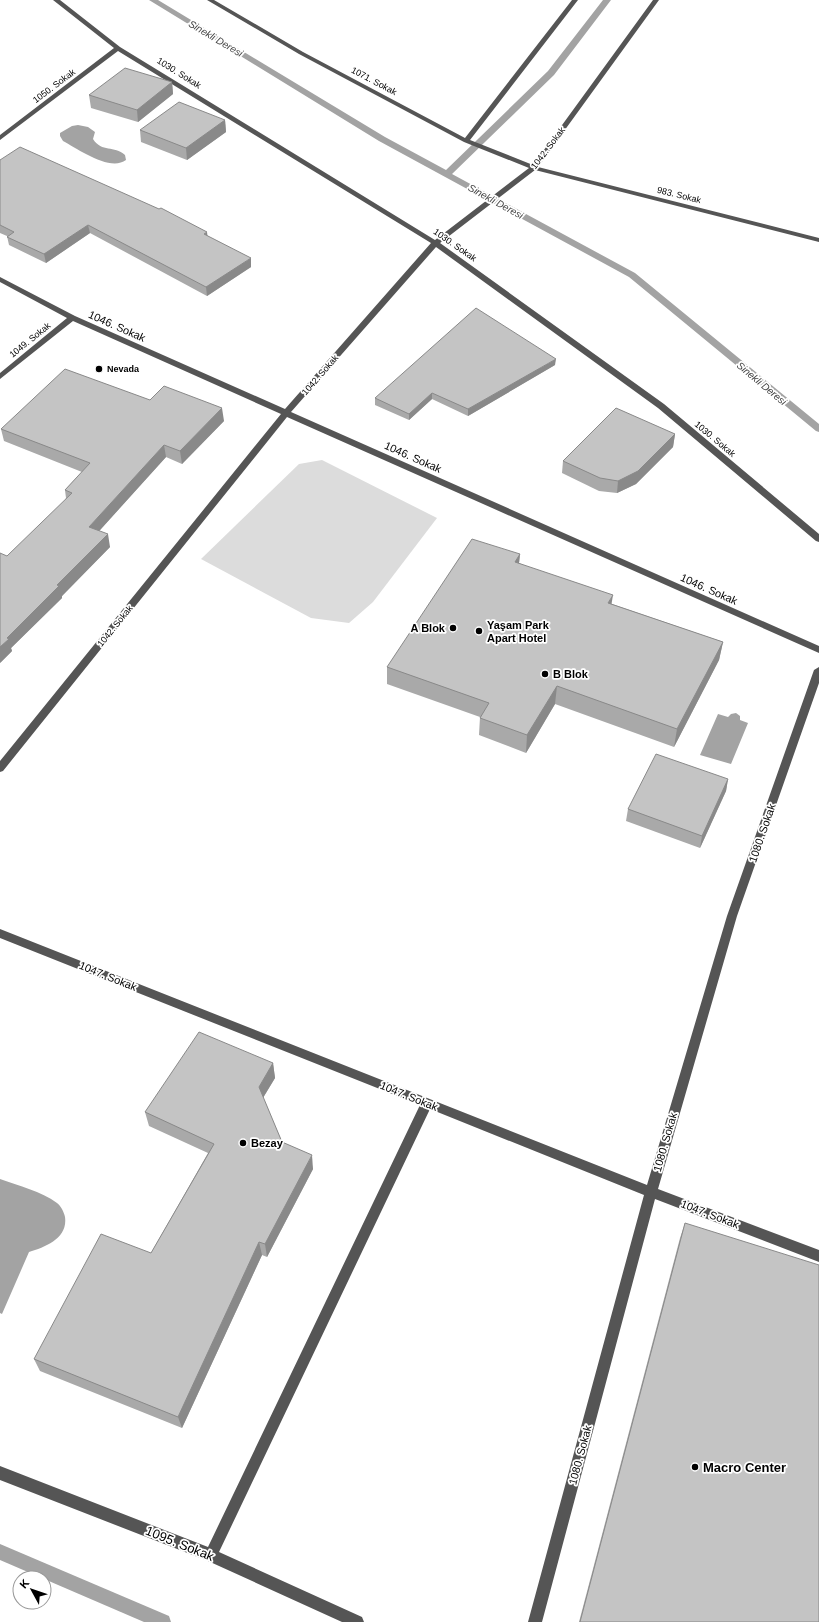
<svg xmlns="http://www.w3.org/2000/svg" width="819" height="1622" font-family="Helvetica,sans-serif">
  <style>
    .green { fill: #dcdcdc }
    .water { fill: #a3a3a3 }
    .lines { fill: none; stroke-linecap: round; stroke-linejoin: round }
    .stream { fill: #a3a3a3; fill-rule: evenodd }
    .minor { fill: #555; fill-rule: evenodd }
    .wall { fill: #a9a9a9 }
    .shaded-wall { fill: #898989 }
    .building { fill: #c4c4c4; stroke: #898989 }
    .poi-dot { fill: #000; stroke: #fff; stroke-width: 1.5 }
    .labels { text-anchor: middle; stroke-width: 3.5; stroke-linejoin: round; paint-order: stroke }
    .far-street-label { font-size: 9px; fill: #000; stroke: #fff }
    .far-poi-label { font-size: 9px; font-weight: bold; fill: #000; stroke: #fff; text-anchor: start }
    .far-water-label { font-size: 10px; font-style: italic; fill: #444; stroke: #fff }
    .street-label { font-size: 11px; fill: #000; stroke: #fff }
    .poi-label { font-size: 11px; font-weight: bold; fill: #000; stroke: #fff; text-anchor: start }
    .near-poi-label { font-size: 13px; font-weight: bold; fill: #000; stroke: #fff; text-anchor: start }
    .near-street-label { font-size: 13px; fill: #000; stroke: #fff }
  </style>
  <rect width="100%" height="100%" fill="#fff"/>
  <!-- green -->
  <path class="green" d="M322 460 437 518 373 602 349 623 311 618 201 559 299 464Z"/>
  <!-- water -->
  <g class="water">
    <path d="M78 125 88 127 95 132 93 139C102 153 114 145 125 155L126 160C110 172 78 149 63 141L60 136V133L72 126Z"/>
    <path d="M736 713 740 716V720L748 723 731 764 700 755 718 714 728 717 731 714Z"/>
    <path d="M0 1179C19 1186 41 1191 57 1203 61 1206 64 1212 65 1217 68 1238 46 1247 29 1252L2 1314 0 1313Z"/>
  </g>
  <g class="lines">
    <!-- stream -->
    <g class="stream">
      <path d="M149 0H158L385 137 446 170 548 71 603 0H611L554 75 452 174 635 273 819 424V432L816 431 629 277 379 141Z"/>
      <path d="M0 1544 169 1616 171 1622H144L0 1560Z"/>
    </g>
    <!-- minor -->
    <g class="minor">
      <path d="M53 0H60L120 47 435 240 529 168 464 142 299 54 207 0H214L303 52 465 138 572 0H578L470 140 533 165 653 0H659L538 167 819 238V242L535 170 440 243 664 404 819 534V542L816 541 658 408 436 247 291 412 819 646V653L287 417 3 771 0 772V761L281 414 73 321 0 379V373L67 318 0 282V277L75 316 285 409 431 243 118 51 0 140V135L114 48Z"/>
      <path d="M819 667V683L737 916 658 1189 819 1250V1262L655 1199 542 1622H528L644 1195 430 1109 219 1552 362 1617 364 1622H342L208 1561 0 1480V1466L208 1547 420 1105 0 938V929L647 1185 727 916 814 670Z"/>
    </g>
  </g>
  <!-- wall -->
  <g class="wall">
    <path d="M172 82 173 94 138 122 91 108 89 95Z"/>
    <path d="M225 120 226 132 187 160 141 142 140 130Z"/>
    <path d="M0 160 208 236 251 267 207 296 90 233 46 263 9 245 7 236 0 233Z"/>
    <path d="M555 365 468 416 432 399 409 420 375 405V398Z"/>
    <path d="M150 400 224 421 182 464 166 457 99 531 110 547 62 596V598L11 648 12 651 0 663 66 498 65 490 82 472 4 441 1 429Z"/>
    <path d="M675 434 673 447 636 484 617 493 599 491 562 473 563 461Z"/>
    <path d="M520 554 519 563 612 604 723 642 719 660 674 747 555 704 526 753 479 735 480 717 387 684V667Z"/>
    <path d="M728 779 726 791 700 848 626 821 628 809Z"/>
    <path d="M273 1063 275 1078 263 1098 282 1142 313 1169 267 1257 262 1255 182 1428 40 1371 34 1359 151 1253 208 1153 149 1126 145 1112Z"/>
    <path d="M685 1223 819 1622H579L680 1238Z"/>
  </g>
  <!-- shaded-wall -->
  <g class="shaded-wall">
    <path d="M172 82 173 94 138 122 137 110Z"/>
    <path d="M225 120 226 132 187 160 186 148Z"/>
    <path d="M88 225 90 233 46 263 44 254Z"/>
    <path d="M207 232 208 240 204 234Z"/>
    <path d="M251 258V267L207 296 206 287Z"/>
    <path d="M556 359 555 365 468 416V409Z"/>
    <path d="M432 393V399L409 420V414Z"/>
    <path d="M222 408 224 421 182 464 180 451Z"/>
    <path d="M675 434 673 447 636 484 617 493 618 481Z"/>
    <path d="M164 445 166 457 92 539 89 527Z"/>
    <path d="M108 534 110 547 62 596V598L11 648 12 651 0 663V647L7 638 57 585Z"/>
    <path d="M520 554 518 572 515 562Z"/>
    <path d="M613 595 610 613 608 603Z"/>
    <path d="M723 642 719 660 674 747 677 729Z"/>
    <path d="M557 686 555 704 526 753 527 735Z"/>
    <path d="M728 779 726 791 700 848 702 836Z"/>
    <path d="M273 1063 275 1078 261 1101 259 1087Z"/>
    <path d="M312 1155 313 1169 267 1257 265 1244Z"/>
    <path d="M259 1242 262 1255 182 1428 178 1417Z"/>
  </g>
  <!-- building -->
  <g class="building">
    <path d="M125 68 172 82 137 110 89 95Z"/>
    <path d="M179 102 225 120 186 148 140 130Z"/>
    <path d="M20 147 159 209 161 208 207 232 204 234 251 258 206 287 88 225 44 254 7 237 14 232 0 225V160Z"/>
    <path d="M476 308 556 359 468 409 432 393 409 414 375 398Z"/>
    <path d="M65 369 150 400 164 386 222 408 180 451 164 445 89 527 108 534 57 585 59 586 7 638 9 639 0 647V553L7 556 72 493 65 490 90 463 1 429Z"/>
    <path d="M616 408 675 434 638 471 618 481 600 478 563 461Z"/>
    <path d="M472 539 520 554 515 562 613 595 608 603 723 642 677 729 557 686 527 735 480 718 489 703 387 667Z"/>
    <path d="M656 754 728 779 702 836 628 809Z"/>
    <path d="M199 1032 273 1063 259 1087 282 1142 312 1155 265 1244 259 1242 178 1417 34 1359 101 1234 151 1253 214 1144 145 1112Z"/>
    <path d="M685 1223 819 1265V1622H580Z"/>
  </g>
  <!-- markers -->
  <g class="poi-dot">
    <circle cx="99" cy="369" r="4"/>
    <circle cx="453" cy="628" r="4"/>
    <circle cx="479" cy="631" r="4"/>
    <circle cx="545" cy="674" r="4"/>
    <circle cx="243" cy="1143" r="4"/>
    <circle cx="695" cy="1467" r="4"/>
  </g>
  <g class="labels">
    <!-- far-street labels -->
    <g class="far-street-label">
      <text transform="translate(179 73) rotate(32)" y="3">1030. Sokak</text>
      <text transform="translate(374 81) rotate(28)" y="3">1071. Sokak</text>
      <text transform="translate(54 86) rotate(-37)" y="3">1050. Sokak</text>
      <text transform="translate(548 148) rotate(-53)" y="3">1042. Sokak</text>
      <text transform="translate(679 195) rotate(14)" y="3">983. Sokak</text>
      <text transform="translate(455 245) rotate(35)" y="3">1030. Sokak</text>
      <text transform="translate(30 340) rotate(-39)" y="3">1049. Sokak</text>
      <text transform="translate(320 375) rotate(-49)" y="3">1042. Sokak</text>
      <text transform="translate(715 439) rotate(40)" y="3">1030. Sokak</text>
      <text transform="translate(115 626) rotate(-51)" y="3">1042. Sokak</text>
    </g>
    <!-- far-poi labels -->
    <g class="far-poi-label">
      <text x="107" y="372">Nevada</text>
    </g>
    <!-- far-water labels -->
    <g class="far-water-label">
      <text transform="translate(216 38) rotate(31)" y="4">Sinekli Deresi</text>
      <text transform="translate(496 201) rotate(29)" y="4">Sinekli Deresi</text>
      <text transform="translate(762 383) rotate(40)" y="4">Sinekli Deresi</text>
    </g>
    <!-- street labels -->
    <g class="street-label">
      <text transform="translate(117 326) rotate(24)" y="4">1046. Sokak</text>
      <text transform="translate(413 457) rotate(24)" y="4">1046. Sokak</text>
      <text transform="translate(709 589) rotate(24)" y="4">1046. Sokak</text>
      <text transform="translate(762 833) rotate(-71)" y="4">1080. Sokak</text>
      <text transform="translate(108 976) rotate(22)" y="4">1047. Sokak</text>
      <text transform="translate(409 1096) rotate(22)" y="4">1047. Sokak</text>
      <text transform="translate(665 1142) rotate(-74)" y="4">1080. Sokak</text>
      <text transform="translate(710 1214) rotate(21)" y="4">1047. Sokak</text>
      <text transform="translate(580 1455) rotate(-75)" y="4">1080. Sokak</text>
    </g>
    <!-- poi labels -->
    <g class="poi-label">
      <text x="487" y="629">Yaşam Park<tspan x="487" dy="13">Apart Hotel</tspan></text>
      <text x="445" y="632" text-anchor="end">A Blok</text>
      <text x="553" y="678">B Blok</text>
      <text x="251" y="1147">Bezay</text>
    </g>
    <!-- near-poi labels -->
    <g class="near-poi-label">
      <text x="703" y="1472">Macro Center</text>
    </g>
    <!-- near-street labels -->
    <g class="near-street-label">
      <text transform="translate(180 1543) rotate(22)" y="5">1095. Sokak</text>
    </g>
  </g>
  <!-- north arrow -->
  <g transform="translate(32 1590) rotate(310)"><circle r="19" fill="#ffffff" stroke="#999999"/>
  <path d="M0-3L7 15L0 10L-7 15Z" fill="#000000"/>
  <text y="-6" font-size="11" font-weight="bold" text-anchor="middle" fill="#000000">K</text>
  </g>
</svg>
